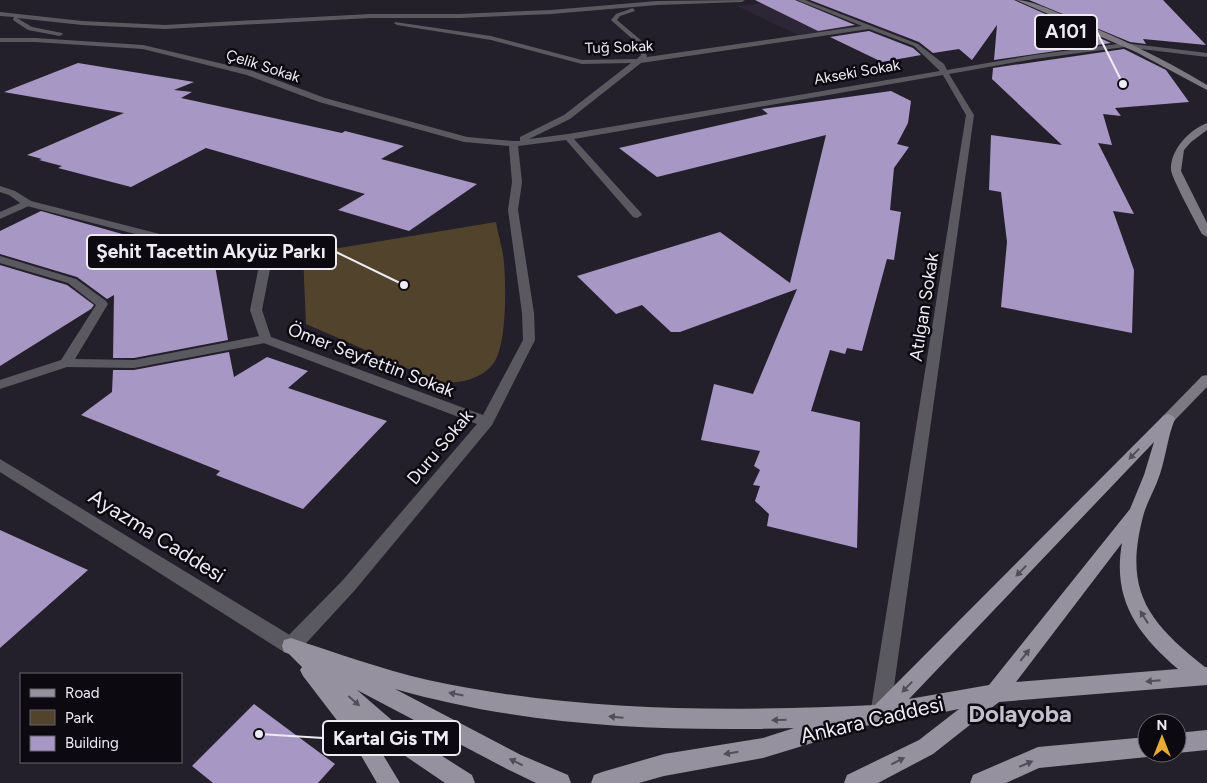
<svg xmlns="http://www.w3.org/2000/svg" width="1207" height="783" font-family="Figtree,sans-serif">
  <style>
    .built { fill: #2c2637 }
    .green { fill: #52442c }
    .building { fill: #a797c5 }
    .lines { fill: none; stroke-linecap: round; stroke-linejoin: round }
    .service { fill: #5b5960; fill-rule: evenodd }
    .minor { fill: #5b5960; fill-rule: evenodd }
    .tertiary { fill: #5b5960; fill-rule: evenodd }
    .secondary { fill: #7c7983; fill-rule: evenodd }
    .primary { fill: #95919e; fill-rule: evenodd }
    .oneway { fill: #504e57 }
    .labels { text-anchor: middle; stroke-width: 5; stroke-linejoin: round; paint-order: stroke }
    .far-street-label { font-size: 15px; fill: #eeebf3; stroke: #0c0a10 }
    .street-label { font-size: 18px; fill: #eeebf3; stroke: #0c0a10 }
    .near-street-label { font-size: 21px; fill: #eeebf3; stroke: #0c0a10 }
    .near-quarter-label { font-size: 24px; font-weight: bold; fill: #c4bfce; stroke: #0c0a10 }
    .leader { fill: none; stroke: #eeebf3; stroke-width: 2 }
    .callout-dot { fill: #eeebf3; stroke: #0c0a10; stroke-width: 2 }
    .callout { fill: #0c0a10; stroke: #eeebf3; stroke-width: 2 }
    .callout-label { font-size: 19px; text-anchor: middle; font-weight: bold; fill: #eeebf3 }
  </style>
  <rect width="100%" height="100%" fill="#24202b"/>
  <!-- built -->
  <path class="built" d="M779 1 849 25 850 28 798 35 737 6Z"/>
  <!-- green -->
  <path class="green" d="M496 222C498 235 503 249 504 263 506 285 507 347 493 364 480 380 460 383 441 383L306 324 303 254Z"/>
  <!-- building -->
  <g class="building">
    <path d="M755 0H795L855 25 818 31Z"/>
    <path d="M810 0H1014L1111 43 994 60 997 25 972 60 959 49 933 53 919 42Z"/>
    <path d="M1029 0H1163L1206 45 1143 39 1146 44 1130 42Z"/>
    <path d="M869 31 913 48 921 55 882 62 830 37Z"/>
    <path d="M1124 49 1166 70 1189 102 1115 108 1121 116 1103 114 1112 145 1098 143 1134 214 1113 211 1134 270 1132 333 1001 307 1007 242 1001 192 989 190 991 135 1062 145 992 79 993 68Z"/>
    <path d="M78 63 194 82 174 90 192 92 181 98 342 133 345 131 404 146 381 159 477 184 409 231 338 210 365 194 206 148 131 187 58 168 62 166 39 160 42 159 27 155 124 113 4 92Z"/>
    <path d="M891 91 911 101 908 123 897 144 909 147 894 168 890 210 901 212 894 260 887 259 862 351 847 348 845 354 830 350 811 411 860 422 857 548 767 526 769 514 755 501 760 486 753 485 760 470 754 466 760 451 701 440 714 384 753 394 797 289 680 332H671L642 305 616 314 577 276 720 232 790 283 826 135 657 177 619 148 768 114 762 109Z"/>
    <path d="M41 211 214 260 228 340 134 358H113L114 295 107 299 77 277 0 254V231Z"/>
    <path d="M0 265 67 285 94 305 91 309 0 366Z"/>
    <path d="M229 352 234 377 267 357 308 371 288 388 387 421 303 509 216 475 220 471 81 415 112 392 113 370H134Z"/>
    <path d="M0 530 88 570 0 648Z"/>
    <path d="M254 704 335 764 318 783H213L192 766Z"/>
  </g>
  <g class="lines">
    <!-- service -->
    <g class="service">
      <path d="M27 200 31 201V205L0 219V212Z"/>
      <path d="M0 256 76 279 106 301 108 304 75 359 134 360 265 335 271 339 265 343 134 368 67 367 0 389V380L61 360 96 305 68 283 0 263Z"/>
    </g>
    <!-- minor -->
    <g class="minor">
      <path d="M745 0 742 2 657 5 551 14 459 18H370L165 29 82 25 17 18 32 27 62 33 63 34 60 36 28 30 13 20 14 17 0 16V12L82 21 165 25 370 14H459L551 10 657 1Z"/>
      <path d="M797 0H805L918 44 944 64 947 70 1034 55 1125 43 1207 53V57L1125 47 1034 59 949 74 974 115 890 715 887 722 880 725 873 722 870 715 966 115 943 75 574 139 641 213 642 215 637 218 633 217 566 140 518 146 522 182 518 210 534 313 535 340 492 425 355 590 298 652 291 654 284 652 282 646 284 640 343 580 477 424 261 342 250 310 259 266 23 205 9 195 0 192V186L15 191 31 201 269 262 271 264 262 310 271 337 483 415 523 340 522 313 508 210 512 182 509 146 464 142 319 102 247 75 143 49 35 42H0V38H35L143 45 253 71 325 98 467 137 513 141H520V137L564 115 631 63 582 64 491 40 397 25 394 23 395 22 491 36 582 60 637 59 641 55 638 44 611 20 616 14 633 8 635 11 620 16 617 20 643 42 647 57 862 26ZM869 29 914 46 940 71 568 134 529 139 570 119 641 63Z"/>
    </g>
    <!-- tertiary -->
    <path class="tertiary" d="M0 459 298 640 300 646 298 652 291 654 284 652 0 472Z"/>
    <!-- secondary -->
    <g class="secondary">
      <path d="M1016 0C1032 0 1049 10 1064 15 1113 35 1161 57 1207 85V90L1136 52Z"/>
      <path d="M1207 123V130L1191 142 1184 150 1181 171 1207 223V237L1202 234C1196 223 1172 179 1171 170 1170 150 1189 130 1207 123Z"/>
      <path d="M1207 375V387L1173 422H1163L1161 419 1163 416 1202 376Z"/>
    </g>
    <!-- primary -->
    <g class="primary">
      <path d="M1168 414 1173 416 1175 419C1168 435 1166 456 1160 474 1156 487 1148 500 1144 513 1123 589 1146 621 1205 667H1207V685L999 702 933 754 878 783H844L847 775 919 740 959 709 881 725 854 726 852 730 845 733 763 758 664 776 639 783H591L594 775 602 772 664 754 763 738 794 728C660 732 524 726 395 689L521 755 568 775 571 783H536L507 769 357 690 409 735 472 775 475 783H445L395 749 362 720 400 783H377L352 740 303 676 300 670 302 667 289 654 284 652 282 646 284 640 291 638C336 653 381 669 428 680 575 712 725 712 875 705L1163 416ZM1154 442 1144 475 1130 509 989 685 909 699ZM1122 543C1112 599 1137 634 1178 669L1016 682Z"/>
      <path d="M1207 730V750L1177 753H1176L1177 733Z"/>
      <path d="M1147 737V753H1155L1147 757 1039 768 1006 783H970L973 775 1038 747Z"/>
    </g>
  </g>
  <!-- one-way arrows -->
  <defs><path id="oneway-solid" d="M-6-.8H1V-3.2L6.5 0L1 3.2V.8H-6Z" transform="scale(1.25)"/></defs>
  <g class="oneway">
    <use href="#oneway-solid" transform="translate(1134 454) rotate(134)"/>
    <use href="#oneway-solid" transform="translate(1021 571) rotate(134)"/>
    <use href="#oneway-solid" transform="translate(1144 617) rotate(-122)"/>
    <use href="#oneway-solid" transform="translate(1025 655) rotate(-52)"/>
    <use href="#oneway-solid" transform="translate(1153 681) rotate(175)"/>
    <use href="#oneway-solid" transform="translate(907 687) rotate(134)"/>
    <use href="#oneway-solid" transform="translate(456 694) rotate(-169)"/>
    <use href="#oneway-solid" transform="translate(354 701) rotate(41)"/>
    <use href="#oneway-solid" transform="translate(616 717) rotate(-175)"/>
    <use href="#oneway-solid" transform="translate(779 720) rotate(179)"/>
    <use href="#oneway-solid" transform="translate(731 753) rotate(171)"/>
    <use href="#oneway-solid" transform="translate(898 761) rotate(-27)"/>
    <use href="#oneway-solid" transform="translate(516 762) rotate(-154)"/>
    <use href="#oneway-solid" transform="translate(1026 764) rotate(-23)"/>
  </g>
  <g class="labels">
    <!-- far-street labels -->
    <g class="far-street-label">
      <text transform="translate(619 47) rotate(-2)" y="5">Tuğ Sokak</text>
      <text transform="translate(263 66) rotate(18)" y="5">Çelik Sokak</text>
      <text transform="translate(857 72) rotate(-10)" y="5">Akseki Sokak</text>
    </g>
    <!-- street labels -->
    <g class="street-label">
      <text transform="translate(924 307) rotate(-81)" y="6">Atılgan Sokak</text>
      <text transform="translate(371 360) rotate(21)" y="6">Ömer Seyfettin Sokak</text>
      <text transform="translate(440 447) rotate(-50)" y="6">Duru Sokak</text>
    </g>
    <!-- near-street labels -->
    <g class="near-street-label">
      <text transform="translate(157 536) rotate(32)" y="7">Ayazma Caddesi</text>
      <text transform="translate(872 720) rotate(-13)" y="7">Ankara Caddesi</text>
    </g>
    <!-- near-quarter labels -->
    <g class="near-quarter-label">
      <text x="1020" y="722">Dolayoba</text>
    </g>
  </g>
  <!-- callouts -->
  <path class="leader" d="M1123 84L1097 32M404 285L336 252M259 734L323 738"/>
  <g class="callout-dot">
    <circle cx="1123" cy="84" r="5"/>
    <circle cx="404" cy="285" r="5"/>
    <circle cx="259" cy="734" r="5"/>
  </g>
  <g class="callout">
    <rect x="1035" y="15" width="62" height="34" rx="5"/>
    <rect x="87" y="235" width="249" height="34" rx="5"/>
    <rect x="323" y="721" width="137" height="34" rx="5"/>
  </g>
  <g class="callout-label">
    <text x="1066" y="38">A101</text>
    <text x="211" y="258">Şehit Tacettin Akyüz Parkı</text>
    <text x="391" y="745">Kartal Gis TM</text>
  </g>
  <!-- legend -->
  <rect x="20" y="673" width="162" height="90" fill="#0c0a10" stroke="#66646b"/>
  <rect x="30" y="689" width="25" height="8" fill="#95919e" stroke="#66646b"/>
  <text x="65" y="698" font-size="15" fill="#eeebf3">Road</text>
  <rect x="30" y="710" width="25" height="15" fill="#52442c" stroke="#66646b"/>
  <text x="65" y="723" font-size="15" fill="#eeebf3">Park</text>
  <rect x="30" y="736" width="25" height="15" fill="#a797c5" stroke="#66646b"/>
  <text x="65" y="748" font-size="15" fill="#eeebf3">Building</text>
  <!-- north arrow -->
  <g transform="translate(1162 738)"><circle r="24" fill="#0c0a10" stroke="#66646b"/>
  <path d="M0-4L9 19L0 12L-9 19Z" fill="#e7ac36"/>
  <text y="-8" font-size="14" font-weight="bold" text-anchor="middle" fill="#eeebf3">N</text>
  </g>
</svg>
